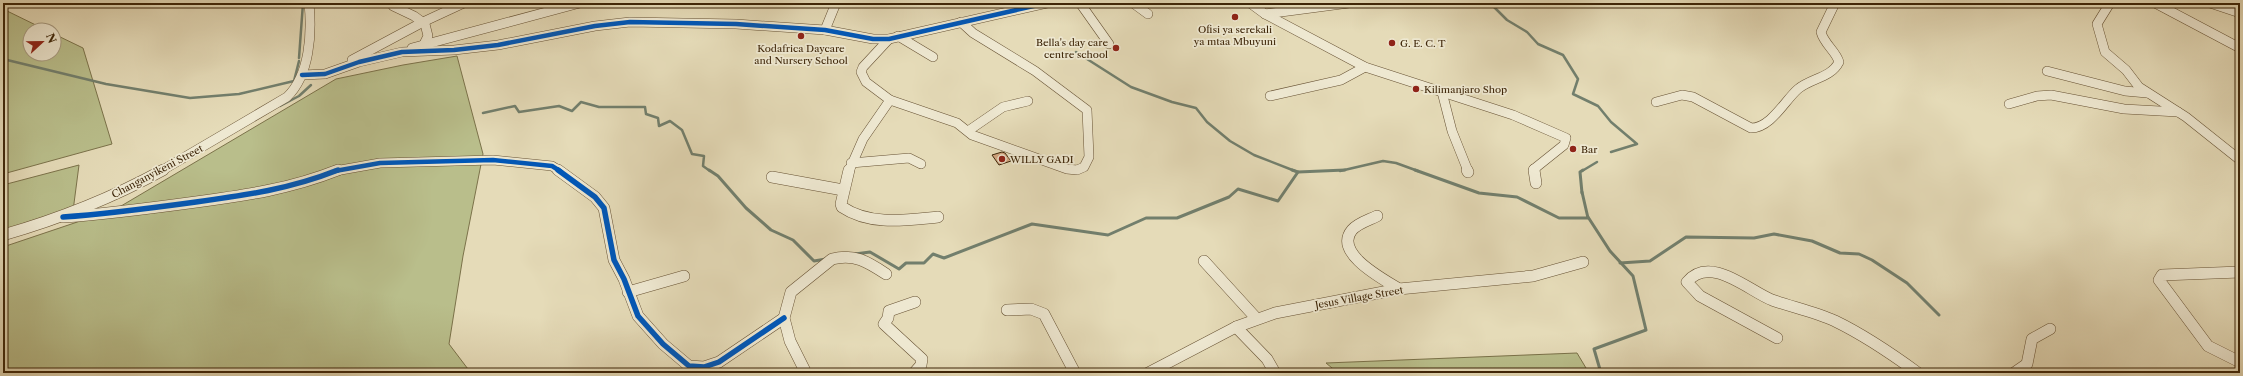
<svg xmlns="http://www.w3.org/2000/svg" width="2243" height="376" font-family="'Libre Caslon Text',serif">
  <style>
    .green { fill: #b9be8b; stroke: #7b724a }
    .lines { fill: none; stroke-linecap: round; stroke-linejoin: round }
    .stream-far1 { stroke: #727f6d; stroke-width: 2.5 }
    .stream { stroke: #727f6d; stroke-width: 3 }
    .building { fill: #d1a57f; stroke: #3d2508 }
    .minor-far1-casing { stroke: #675234; stroke-width: 10 }
    .minor-casing { stroke: #675234; stroke-width: 12 }
    .minor-far1 { stroke: #eee8d1; stroke-width: 9 }
    .minor { stroke: #eee8d1; stroke-width: 11 }
    .cycleway-far1-casing { stroke: #eee8d1; stroke-width: 6 }
    .cycleway-casing { stroke: #eee8d1; stroke-width: 8 }
    .cycleway-far1 { stroke: #0057b8; stroke-width: 4.5 }
    .cycleway { stroke: #0057b8; stroke-width: 5.5 }
    .poi-dot { fill: #8f2418; stroke: #eee8d1; stroke-width: 1.5 }
    .labels { text-anchor: middle; stroke-width: 3.5; stroke-linejoin: round; paint-order: stroke }
    .poi-label { font-size: 10px; fill: #3d2508; stroke: #eee8d1; text-anchor: start }
    .street-label { font-size: 10px; fill: #3d2508; stroke: #eee8d1 }
  </style>
  <rect width="100%" height="100%" fill="#e5dbb8"/>
  <filter id="stains"><feTurbulence type="fractalNoise" baseFrequency=".005" numOctaves="4"/><feColorMatrix values="0 0 0 0 .2 0 0 0 0 .09 0 0 0 0 .02 0 0 0 .5 -.17"/></filter>
  <radialGradient id="worn" r=".72"><stop offset=".6" stop-color="#630" stop-opacity="0"/><stop offset="1" stop-color="#630" stop-opacity=".3"/></radialGradient>
  <!-- green -->
  <g class="green">
    <path d="M3 9 46 30H30V54H54V34L83 48 112 144 3 174Z"/>
    <path d="M457 56 483 154 463 256 449 344 471 373H3V247L116 209 336 79 403 65Z"/>
    <path d="M79 165 73 211 3 233V185Z"/>
    <path d="M1577 353 1589 373H1338L1326 363Z"/>
  </g>
  <g class="lines">
    <!-- stream-far1 -->
    <g class="stream-far1">
      <path d="M1490 3 1507 20 1527 32 1538 44 1563 55 1578 79 1573 94 1598 106 1611 122 1637 144 1611 152"/>
      <path d="M1076 52 1131 87 1172 102 1196 108 1207 122 1230 141 1254 155 1295 171"/>
      <path d="M299 58 303 3"/>
      <path d="M3 59 106 84 190 98 239 94 294 81 299 61"/>
      <path d="M280 106 299 96 311 85"/>
      <path d="M483 113 515 106 519 112 559 106 572 111 581 102 599 107H645L646 114 658 118 659 126 670 121 682 130 692 154 704 156 703 166 710 171"/>
      <path d="M1340 171 1383 161 1396 163 1418 171"/>
      <path d="M1582 171 1597 162"/>
    </g>
    <!-- stream -->
    <g class="stream">
      <path d="M709 170 718 176 746 208 771 230 793 240 814 261 826 259"/>
      <path d="M1292 170 1298 172"/>
      <path d="M1415 170 1479 193 1517 197 1559 218H1588L1582 192"/>
      <path d="M1582 193 1580 172 1583 170"/>
      <path d="M1588 217 1610 251 1633 276 1646 330 1594 349 1601 373"/>
      <path d="M855 254 870 252 899 269 906 263H924L933 254 944 258 1032 224 1108 235 1146 218H1177L1229 197 1238 189 1278 201 1298 172 1345 170"/>
      <path d="M1620 263 1650 261 1686 237 1754 238 1774 234 1812 241 1840 253 1859 254 1872 260 1907 283 1939 315"/>
    </g>
  </g>
  <!-- building -->
  <path class="building" d="M1002 152 1005 153 1011 161 999 165 992 155Z"/>
  <g class="lines">
    <defs>
      <g id="minor-far1">
        <path d="M1080 3 1109 44"/>
        <path d="M1133 3 1148 14"/>
        <path d="M1250 3 1265 14 1365 67 1513 115 1566 138 1564 145 1534 169V171"/>
        <path d="M2110 3 2097 24 2105 52 2126 70 2139 87 2186 117 2240 160"/>
        <path d="M2155 3 2240 48"/>
        <path d="M2210 3 2240 13"/>
        <path d="M393 6 414 16 425 24 428 36 424 44"/>
        <path d="M1265 14 1349 3"/>
        <path d="M825 30 836 3"/>
        <path d="M898 36 933 57"/>
        <path d="M889 39 863 67 861 72 866 82 890 100 957 123 972 135 1067 169 1077 170 1084 167 1089 157 1087 110 1035 71 973 33 961 22"/>
        <path d="M412 48 580 3"/>
        <path d="M352 60 423 22 464 3"/>
        <path d="M2047 71 2125 91 2147 93"/>
        <path d="M302 75 325 74 359 62 402 52 454 50 498 45 595 26 630 22 736 24 825 30 873 39H889L1047 3"/>
        <path d="M1442 92 1452 131 1468 171"/>
        <path d="M1270 96 1341 80 1365 67"/>
        <path d="M1656 102 1682 95 1693 97 1751 128C1771 128 1785 100 1798 89 1811 78 1831 78 1839 62 1836 51 1824 44 1821 32L1835 3"/>
        <path d="M2009 104 2037 96 2051 95 2124 109 2178 112"/>
        <path d="M968 131 1003 107 1028 101"/>
        <path d="M851 163 909 158 921 164"/>
        <path d="M161 171 287 97C310 75 312 33 309 3"/>
        <path d="M335 171 380 163 493 160 552 166 560 171"/>
        <path d="M849 171 863 139 890 100"/>
      </g>
      <g id="minor">
        <path d="M558 170 595 197 604 208 614 260 624 279 638 316 663 344 689 366 704 367 719 362 784 318"/>
        <path d="M849 170 841 204 842 207C870 226 906 220 938 217"/>
        <path d="M1467 170 1468 172"/>
        <path d="M1534 170 1536 183"/>
        <path d="M772 177 843 190"/>
        <path d="M1377 216C1369 220 1358 223 1352 230 1333 253 1383 279 1399 289"/>
        <path d="M63 217C108 214 152 208 196 202 247 195 290 189 338 170"/>
        <path d="M3 235C59 219 112 198 163 170"/>
        <path d="M1204 261 1256 318"/>
        <path d="M2240 272 2162 275 2159 280 2208 346 2240 362"/>
        <path d="M628 292 684 276"/>
        <path d="M1007 310 1031 309 1044 314 1075 373"/>
        <path d="M1236 327 1267 359 1275 373"/>
        <path d="M1777 338 1700 296 1687 282C1710 254 1749 291 1772 300 1792 307 1815 312 1835 321 1864 335 1892 354 1918 373"/>
        <path d="M806 373 790 341 784 318 791 292 832 259C854 253 868 262 886 274"/>
        <path d="M914 373 921 365 922 359 884 324 888 318 889 311 915 302"/>
        <path d="M1148 373 1236 327 1275 313 1399 289 1533 276 1583 262"/>
        <path d="M2014 373 2027 364 2032 339 2050 329"/>
      </g>
    </defs>
    <!-- minor-far1 casing -->
    <use href="#minor-far1" class="minor-far1-casing"/>
    <!-- minor casing -->
    <use href="#minor" class="minor-casing"/>
    <!-- minor-far1 -->
    <use href="#minor-far1" class="minor-far1"/>
    <!-- minor -->
    <use href="#minor" class="minor"/>
    <defs>
      <g id="cycleway-far1">
        <path d="M302 75 325 74 359 62 402 52 454 50 498 45 595 26 630 22 736 24 825 30 873 39H889L1047 3"/>
        <path d="M335 171 380 163 493 160 552 166 560 171"/>
      </g>
      <g id="cycleway">
        <path d="M558 170 595 197 604 208 614 260 624 279 638 316 663 344 689 366 704 367 719 362 784 318"/>
        <path d="M63 217C108 214 152 208 196 202 247 195 290 189 338 170"/>
      </g>
    </defs>
    <!-- cycleway-far1 casing -->
    <use href="#cycleway-far1" class="cycleway-far1-casing"/>
    <!-- cycleway casing -->
    <use href="#cycleway" class="cycleway-casing"/>
    <!-- cycleway-far1 -->
    <use href="#cycleway-far1" class="cycleway-far1"/>
    <!-- cycleway -->
    <use href="#cycleway" class="cycleway"/>
  </g>
  <!-- markers -->
  <g class="poi-dot">
    <circle cx="1235" cy="17" r="4"/>
    <circle cx="801" cy="36" r="4"/>
    <circle cx="1392" cy="43" r="4"/>
    <circle cx="1116" cy="48" r="4"/>
    <circle cx="1416" cy="89" r="4"/>
    <circle cx="1573" cy="149" r="4"/>
    <circle cx="1002" cy="159" r="4"/>
  </g>
  <g class="labels">
    <!-- poi labels -->
    <g class="poi-label">
      <text x="1235" y="33" text-anchor="middle">Ofisi ya serekali<tspan x="1235" dy="12">ya mtaa Mbuyuni</tspan></text>
      <text x="1108" y="46" text-anchor="end">Bella's day care<tspan x="1108" dy="12">centre school</tspan></text>
      <text x="1400" y="47">G. E. C. T</text>
      <text x="801" y="52" text-anchor="middle">Kodafrica Daycare<tspan x="801" dy="12">and Nursery School</tspan></text>
      <text x="1424" y="93">Kilimanjaro Shop</text>
      <text x="1581" y="153">Bar</text>
      <text x="1010" y="163">WILLY GADI</text>
    </g>
    <!-- street labels -->
    <g class="street-label">
      <text transform="translate(157 171) rotate(-28)" y="4">Changanyikeni Street</text>
      <text transform="translate(1359 297) rotate(-10)" y="4">Jesus Village Street</text>
    </g>
  </g>
  <!-- margin -->
  <rect width="2243" height="376" fill="none" stroke="#e5dbb8" stroke-width="16"/>
  <rect x="4" y="4" width="2235" height="368" fill="none" stroke="#3d2508" stroke-width="2"/>
  <rect x="8" y="8" width="2227" height="360" fill="none" stroke="#3d2508"/>
  <!-- north arrow -->
  <g transform="translate(42 42) rotate(68)"><circle r="19" fill="#eee8d1" stroke="#a79a81"/>
  <path d="M0-3L7 15L0 10L-7 15Z" fill="#8f2418"/>
  <text y="-6" font-size="11" font-weight="bold" text-anchor="middle" fill="#3d2508">N</text>
  </g>
  <rect width="100%" height="100%" filter="url(#stains)"/>
  <rect width="100%" height="100%" fill="url(#worn)"/>
</svg>
